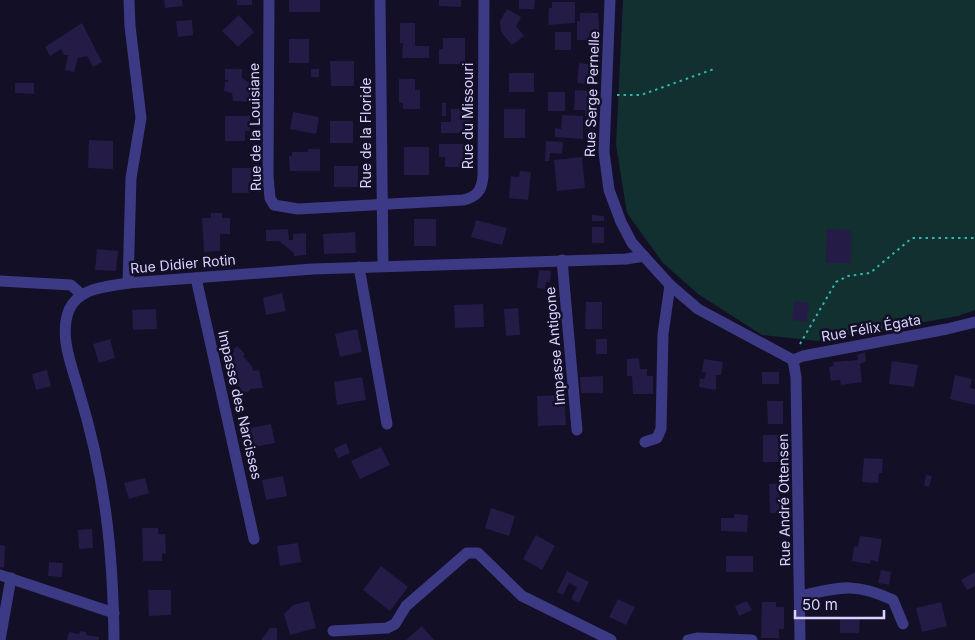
<svg xmlns="http://www.w3.org/2000/svg" width="975" height="640" font-family="Inter,sans-serif">
  <style>
    .green { fill: #12302f }
    .building { fill: #241b47 }
    .lines { fill: none; stroke-linecap: round; stroke-linejoin: round }
    .path { stroke: #2fb8b0; stroke-width: 2; stroke-dasharray: 2.5 4; stroke-linecap: butt }
    .minor { stroke: #3d3a85; stroke-width: 11 }
    .labels { text-anchor: middle; stroke-width: 5; stroke-linejoin: round; paint-order: stroke }
    .street-label { font-size: 14px; fill: #d9d4ff; stroke: #130f26 }
  </style>
  <rect width="100%" height="100%" fill="#130f26"/>
  <!-- green -->
  <path class="green" d="M623 0H975V310L958 316 818 341 762 335 698 294 663 263 627 213 616 145Z"/>
  <!-- building -->
  <g class="building">
    <path d="M164 0H182L183 6 165 8Z"/>
    <rect x="237" y="0" width="15" height="5"/>
    <rect x="289" y="0" width="31" height="12"/>
    <path d="M439 0H461V7L439 6Z"/>
    <path d="M519 0H535L534 9H519Z"/>
    <path d="M552 2H575V23L548 25 549 8H552Z"/>
    <path d="M507 9 521 17 516 26 524 36 512 45 501 32 500 21Z"/>
    <path d="M580 13H598L600 40H577V21H580Z"/>
    <path d="M239 15 254 32 238 47 222 31Z"/>
    <path d="M192 20 193 35 178 37 176 21Z"/>
    <path d="M82 23 102 62 93 67 87 56 78 58 74 72 65 70 68 55H64L61 49 50 56 45 47Z"/>
    <path d="M400 23H415V46H429V58H402L403 43H400Z"/>
    <rect x="555" y="32" width="16" height="18"/>
    <path d="M443 38H465V64H439V49H443Z"/>
    <rect x="289" y="39" width="20" height="24"/>
    <path d="M330 61H354V86H331Z"/>
    <path d="M579 63 595 65 593 85 577 83Z"/>
    <path d="M225 69H242V78L251 84V102L233 101 232 93 224 91 225 82H228V80H225Z"/>
    <rect x="311" y="69" width="8" height="8"/>
    <rect x="509" y="73" width="25" height="19"/>
    <path d="M399 79H415V90H420V109H403V103H399Z"/>
    <path d="M15 83H34V94L15 93Z"/>
    <path d="M575 90 595 91 594 117 585 116V110H574Z"/>
    <rect x="548" y="92" width="17" height="19"/>
    <rect x="442" y="103" width="4" height="13"/>
    <path d="M451 109H471V133H441V122H451Z"/>
    <rect x="504" y="109" width="21" height="29"/>
    <path d="M293 112 319 117 316 134 290 129Z"/>
    <path d="M562 115 583 116V139L555 137V128L561 129Z"/>
    <path d="M225 116H250V131H245V141H225Z"/>
    <rect x="330" y="121" width="23" height="22"/>
    <path d="M586 121 596 122 595 130 585 129Z"/>
    <path d="M89 140 113 141V169L88 168Z"/>
    <path d="M546 141 563 142 562 154 550 153 549 161H545Z"/>
    <path d="M439 144H464V167H445V157H439Z"/>
    <rect x="404" y="147" width="25" height="28"/>
    <path d="M308 149H320V171H290L289 156H292V152H308Z"/>
    <path d="M582 157 585 188 557 191 554 160Z"/>
    <rect x="334" y="166" width="24" height="21"/>
    <path d="M232 168H254V186H249V193H232Z"/>
    <path d="M520 171 531 172 528 200 509 198 511 176 519 177Z"/>
    <path d="M211 213H222V218H230V234H220V251L204 252 202 218H211Z"/>
    <path d="M592 215 604 216V221H592Z"/>
    <rect x="414" y="219" width="22" height="27"/>
    <path d="M476 220 507 228 502 245 471 237Z"/>
    <rect x="592" y="227" width="12" height="16"/>
    <path d="M288 229 289 240H293V234L306 233V255L294 256V253L279 241H266V230Z"/>
    <path d="M827 229 851 230V263H826Z"/>
    <path d="M355 232 356 253 324 254 323 234Z"/>
    <path d="M97 249 118 251 116 271 95 270Z"/>
    <path d="M539 270 551 271 550 282H546L545 289 537 288Z"/>
    <path d="M282 293 286 311 266 315 263 298Z"/>
    <path d="M795 301 809 303 806 322 792 320Z"/>
    <path d="M586 302H602V329H585Z"/>
    <path d="M483 304 484 327 455 328 454 305Z"/>
    <path d="M518 308 520 335 506 336 504 309Z"/>
    <path d="M156 309 157 329 133 330 132 310Z"/>
    <path d="M357 329 362 352 340 357 335 334Z"/>
    <path d="M110 339 115 358 99 363 93 344Z"/>
    <rect x="596" y="339" width="11" height="15"/>
    <path d="M237 346 245 354 243 356 252 366 253 371 259 370 263 388 250 389V391L240 393 239 386H236L233 372 236 371 225 360 235 351 233 350Z"/>
    <path d="M865 352 866 361 860 364 862 382 841 385 840 380 831 381 829 367 834 366 833 362 858 360 857 355Z"/>
    <path d="M639 358 640 369H647V376H653V394H633L632 376H627V359Z"/>
    <path d="M704 359 723 362 721 375H716V390L699 387 700 378 704 379 706 373 702 372Z"/>
    <path d="M892 361 918 365 914 387 889 384Z"/>
    <path d="M47 370 51 386 36 390 32 374Z"/>
    <rect x="762" y="372" width="17" height="12"/>
    <path d="M955 375 972 379 970 388 975 389V405L950 399Z"/>
    <path d="M603 376V393H581L580 377Z"/>
    <path d="M362 377 366 400 337 405 334 382Z"/>
    <path d="M564 395 566 425 538 426 537 396Z"/>
    <path d="M767 401H783V424H768Z"/>
    <path d="M271 424 275 443 254 447 250 428Z"/>
    <path d="M763 435H782V441H784L785 462H763Z"/>
    <path d="M346 443 350 453 338 458 334 449Z"/>
    <path d="M381 447 390 465 360 479 351 461Z"/>
    <path d="M864 458 883 459 882 473H879L878 483 862 482Z"/>
    <path d="M926 475 932 476 929 487 924 485Z"/>
    <path d="M283 476 287 496 266 500 262 480Z"/>
    <path d="M145 478 149 493 129 499 124 483Z"/>
    <path d="M786 483V492H779V497L786 496 787 512 770 513 769 484Z"/>
    <path d="M491 508 515 516 509 536 485 528Z"/>
    <path d="M734 514 748 515 747 532 721 531V518H734Z"/>
    <path d="M142 528H158V534H165L166 553 162 554V561H143Z"/>
    <path d="M92 529 93 548 79 549 78 530Z"/>
    <path d="M536 535 555 546 542 570 523 559Z"/>
    <path d="M860 536 882 539 878 562 871 560 870 564 852 561 854 546 858 547Z"/>
    <path d="M298 543 301 562 280 566 277 546Z"/>
    <path d="M0 545 5 546 4 568 0 567Z"/>
    <rect x="726" y="556" width="27" height="16"/>
    <path d="M49 562 63 563 62 577 48 576Z"/>
    <path d="M381 566 408 587 390 611 363 590Z"/>
    <path d="M881 570 891 572 889 585 878 583Z"/>
    <path d="M567 571 589 582 579 603 571 599 577 587 569 583 563 595 557 592Z"/>
    <path d="M975 572V586L967 590 961 580Z"/>
    <path d="M148 590H171V615L149 616Z"/>
    <path d="M618 599 635 607 626 625 609 617Z"/>
    <path d="M309 601 316 628 290 635 284 614 293 605Z"/>
    <path d="M747 601 752 610 739 616 735 606Z"/>
    <path d="M762 602H776V607H784V629H779V638H761Z"/>
    <path d="M941 602 947 626 922 632 916 608Z"/>
    <path d="M840 617H860L859 633H840Z"/>
    <path d="M422 626 434 640H406Z"/>
    <path d="M270 628H277V640H261Z"/>
    <path d="M80 631 86 632V635L99 637V640H67L69 632 79 634Z"/>
  </g>
  <g class="lines">
    <!-- path -->
    <g class="path">
      <path d="M617 95H641L714 69"/>
      <path d="M800 344 836 282 848 276 870 273 912 238H975"/>
    </g>
    <!-- minor -->
    <g class="minor">
      <path d="M269 0 268 176 270 198 274 205 298 209 463 200C477 197 482 190 483 176L484 0"/>
      <path d="M380 0 383 266"/>
      <path d="M610 0 604 152 609 190 621 222 632 243 670 285 698 309 793 360 803 356 947 329 975 322"/>
      <path d="M562 260 577 430"/>
      <path d="M359 267 387 424"/>
      <path d="M196 278 254 539"/>
      <path d="M0 281 71 285 82 295"/>
      <path d="M128 283 131 178 141 118 130 26 129 0"/>
      <path d="M793 360 796 377 800 640"/>
      <path d="M645 442 657 438 661 429 663 334 670 285"/>
      <path d="M0 575 114 613"/>
      <path d="M800 596C840 587 855 582 893 600L903 624"/>
      <path d="M333 631 387 628 395 624 406 606 467 553H478L522 596 611 640"/>
      <path d="M0 640 11 578"/>
      <path d="M114 640C113 548 105 476 78 388 71 364 59 335 69 310 79 287 107 287 128 283L313 269 626 259 644 256"/>
      <path d="M688 640 697 638 752 640"/>
    </g>
  </g>
  <g class="labels">
    <!-- street labels -->
    <g class="street-label">
      <text transform="translate(592 94) rotate(-88)" y="5">Rue Serge Pernelle</text>
      <text transform="translate(468 116) rotate(-90)" y="5">Rue du Missouri</text>
      <text transform="translate(255 127) rotate(-91)" y="5">Rue de la Louisiane</text>
      <text transform="translate(366 133) rotate(-90)" y="5">Rue de la Floride</text>
      <text transform="translate(183 264) rotate(-5)" y="5">Rue Didier Rotin</text>
      <text transform="translate(871 328) rotate(-10)" y="5">Rue Félix Égata</text>
      <text transform="translate(555 346) rotate(-95)" y="5">Impasse Antigone</text>
      <text transform="translate(240 405) rotate(77)" y="5">Impasse des Narcisses</text>
      <text transform="translate(784 500) rotate(-91)" y="5">Rue André Ottensen</text>
    </g>
  </g>
  <!-- scale -->
  <path d="M795 610v8h89v-8" fill="none" stroke="#d9d4ff" stroke-width="2.5"/>
  <text x="802" y="610" font-size="15" fill="#d9d4ff" stroke="#130f26" stroke-width="4" paint-order="stroke">50 m</text>
</svg>
